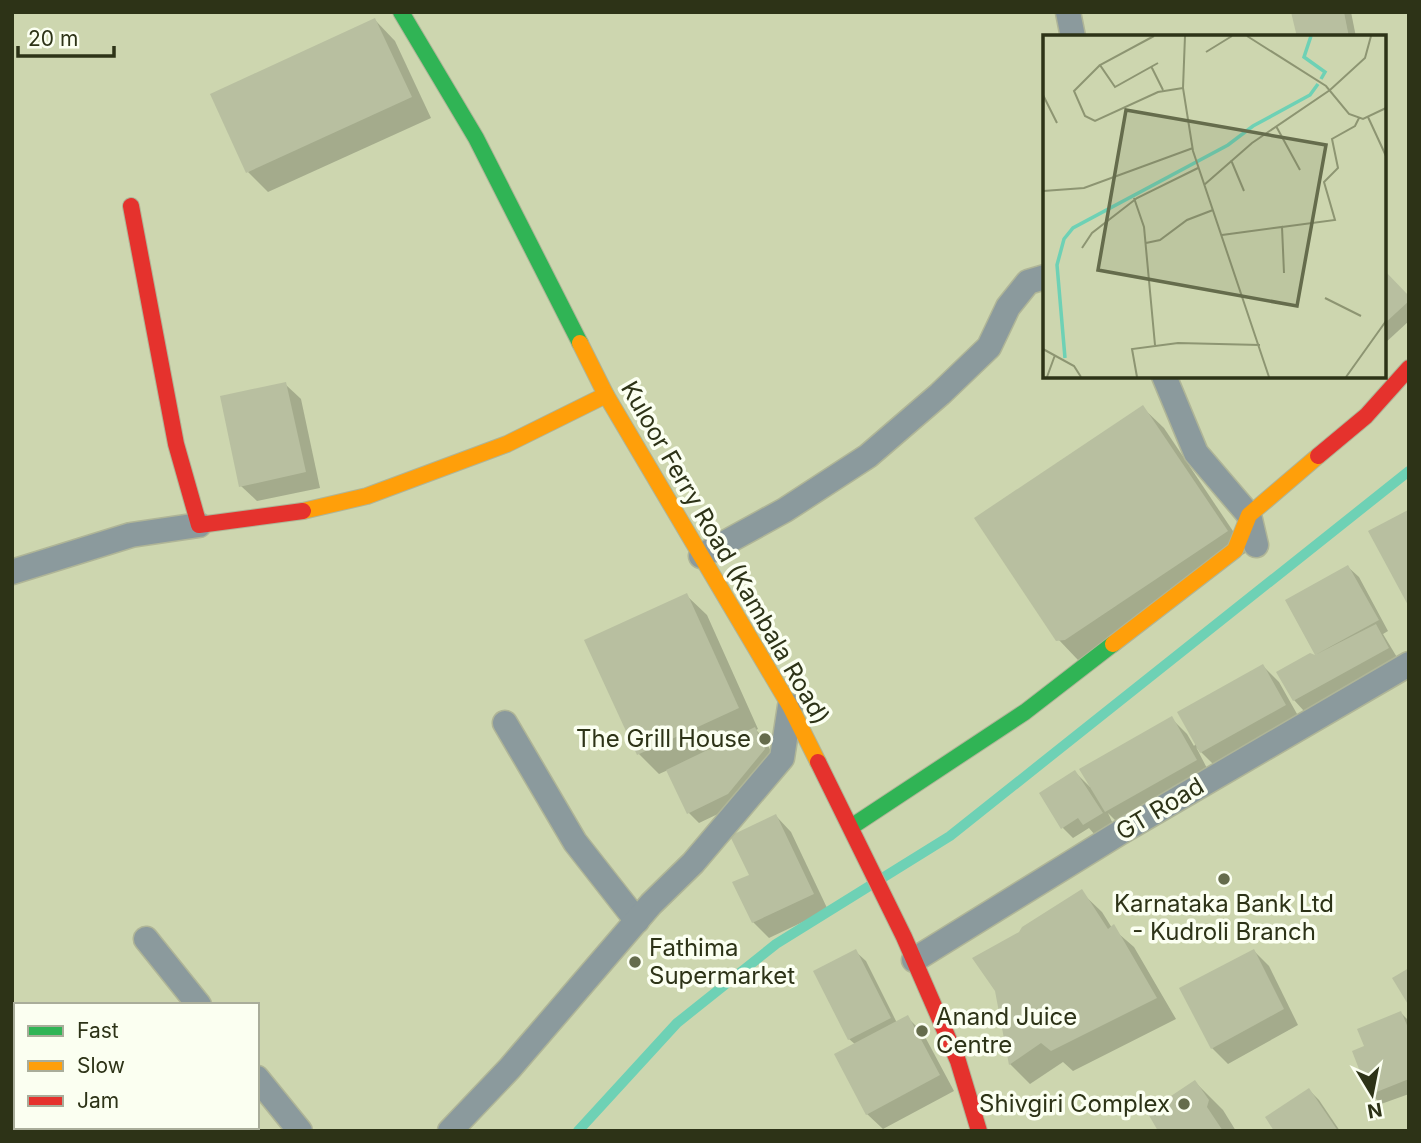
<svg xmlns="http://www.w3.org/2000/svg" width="1421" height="1143" font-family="Inter,sans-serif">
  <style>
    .shadow { fill: #0003 }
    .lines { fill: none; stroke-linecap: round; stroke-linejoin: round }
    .stream { stroke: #6ed1b5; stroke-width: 10 }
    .building { fill: #b8bfa0 }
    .street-casing { stroke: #afb597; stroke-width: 27 }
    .fast-casing { stroke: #afb597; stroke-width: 18 }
    .slow-casing { stroke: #afb597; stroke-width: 18 }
    .jam-casing { stroke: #afb597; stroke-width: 18 }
    .street { stroke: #8b9a9d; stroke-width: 24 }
    .fast { stroke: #30b455; stroke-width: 16 }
    .slow { stroke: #ff9f0a; stroke-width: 16 }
    .jam { stroke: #e5322d; stroke-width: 16 }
    .poi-dot { fill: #656c4c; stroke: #fbfff1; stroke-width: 2.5 }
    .labels { text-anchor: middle; stroke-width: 7; stroke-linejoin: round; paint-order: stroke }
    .street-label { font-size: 24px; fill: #2d3317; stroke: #fbfff1 }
    .poi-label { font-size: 24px; fill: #2d3317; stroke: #fbfff1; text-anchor: end }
    .inset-river { fill: none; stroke: #6ed1b5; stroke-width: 3.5 }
    .inset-road { fill: none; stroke: #8d9572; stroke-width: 2 }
    .view { fill: #656c4c; fill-opacity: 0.15; stroke: #656c4c; stroke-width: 3.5 }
    .inset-edge { fill: none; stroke: #2d3317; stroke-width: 3.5 }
  </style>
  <rect width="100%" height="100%" fill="#cdd6af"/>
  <!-- shadow -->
  <g class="shadow">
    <path d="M1293 12H1351L1356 37H1298Z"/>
    <path d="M375 20 395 41 431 118 268 192 248 172Z"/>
    <path d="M1384 272 1409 298V321L1384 344Z"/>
    <path d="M285 384 301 399 320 488 257 501 241 486Z"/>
    <path d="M1143 408 1164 428 1247 552 1078 660 1058 639Z"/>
    <path d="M1348 567 1359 577 1388 631 1383 634 1398 659 1304 711 1294 700 1319 658 1287 601Z"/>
    <path d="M686 595 707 615 758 729 756 730 765 739 775 760 739 804 699 823 689 813 668 770 659 774 638 753Z"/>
    <path d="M1263 666 1279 682 1301 721 1217 768 1196 747 1211 776 1122 827 1108 813 1113 824 1095 835 1089 828 1073 838 1063 828 1075 772 1090 787 1171 718 1187 734 1194 746Z"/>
    <path d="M776 816 791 832 828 910 769 938 753 922 751 875Z"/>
    <path d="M1081 892 1102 912 1112 928 1134 947 1176 1019 1073 1071 1063 1062 1030 1084 1010 1064 997 991Z"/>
    <path d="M855 951 866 961 897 1023 907 1017 923 1033 954 1091 883 1129 867 1114 856 1045 849 1039Z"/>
    <path d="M1254 951 1269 966 1298 1025 1228 1064 1212 1048Z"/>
    <path d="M1401 1013 1409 1021V1094L1381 1104 1371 1094Z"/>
    <path d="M1195 1082 1223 1110 1236 1131H1161Z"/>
    <path d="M1309 1090 1319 1100 1340 1131H1277Z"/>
  </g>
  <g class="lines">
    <!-- stream -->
    <path class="stream" d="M578 1131 677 1023 776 944 950 836 1409 471"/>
  </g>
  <!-- building -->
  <g class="building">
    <path d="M1291 12H1344L1349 37H1297Z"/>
    <path d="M375 18 412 97 246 173 210 94Z"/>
    <path d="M1384 270 1409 296V301L1384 324Z"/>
    <path d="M286 382 306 472 239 487 220 396Z"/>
    <path d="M1143 405 1228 531 1065 640 1056 641 974 518Z"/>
    <path d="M1408 510 1409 512V607L1368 531Z"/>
    <path d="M1348 565 1379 620 1315 655 1376 624 1389 648 1293 701 1276 672 1310 653 1315 655 1285 600Z"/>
    <path d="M687 593 739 708 637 755 584 640Z"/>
    <path d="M1263 664 1286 705 1200 753 1177 712Z"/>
    <path d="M1172 716 1197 760 1105 812 1079 769Z"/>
    <path d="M755 727 765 749 728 794 687 814 666 770Z"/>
    <path d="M1075 770 1103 813 1083 825 1078 818 1061 829 1039 793Z"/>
    <path d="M776 814 814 894 752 923 732 882 749 875 730 836Z"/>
    <path d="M1082 889 1108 929 1114 924 1157 998 1051 1051 1041 1043 1009 1065 995 991 972 958 1019 932 1022 927Z"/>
    <path d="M856 949 891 1018 848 1040 813 971Z"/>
    <path d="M1254 949 1284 1009 1211 1049 1179 988Z"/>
    <path d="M1409 968V1006L1392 978Z"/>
    <path d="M1401 1011 1409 1030V1079L1369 1095 1352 1051 1364 1046 1357 1029Z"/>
    <path d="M908 1015 940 1075 866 1115 834 1054Z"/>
    <path d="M1195 1080 1209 1100 1207 1107 1223 1131H1158L1147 1112Z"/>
    <path d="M1309 1088 1338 1131H1274L1265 1117Z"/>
  </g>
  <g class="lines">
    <defs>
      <g id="street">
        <path d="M1068 12 1073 37"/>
        <path d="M1164 376 1196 453 1249 515 1256 545"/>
        <path d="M701 556 785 510 868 456 940 394 989 347 1008 307 1028 282 1045 277"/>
        <path d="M12 572 131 535 199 525"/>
        <path d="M505 723 575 842 637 921"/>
        <path d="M146 939 199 1005"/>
        <path d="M914 960 1121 832 1409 664"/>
        <path d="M257 1078 300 1131"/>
        <path d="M450 1131 510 1068 651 904 693 863 782 758 790 706"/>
      </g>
      <g id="fast">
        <path d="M401 12 476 138 580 343"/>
        <path d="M851 827 1025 712 1113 644"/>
      </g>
      <g id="slow">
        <path d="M580 343 606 395 790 706 818 762"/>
        <path d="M303 511 367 496 507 444 606 395"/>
        <path d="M1113 644 1235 550 1249 515 1318 456"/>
      </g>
      <g id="jam">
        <path d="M131 206 176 444 199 525 303 511"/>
        <path d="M1318 456 1366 416 1409 368"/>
        <path d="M818 762 904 937 958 1061 979 1131"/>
      </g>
    </defs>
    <!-- street casing -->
    <use href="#street" class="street-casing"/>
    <!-- fast casing -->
    <use href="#fast" class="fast-casing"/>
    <!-- slow casing -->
    <use href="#slow" class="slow-casing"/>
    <!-- jam casing -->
    <use href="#jam" class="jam-casing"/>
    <!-- street -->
    <use href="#street" class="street"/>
    <!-- fast -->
    <use href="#fast" class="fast"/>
    <!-- slow -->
    <use href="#slow" class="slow"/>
    <!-- jam -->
    <use href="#jam" class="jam"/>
  </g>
  <!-- markers -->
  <g class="poi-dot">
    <circle cx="765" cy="739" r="7"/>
    <circle cx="1224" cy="879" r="7"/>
    <circle cx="635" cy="962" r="7"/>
    <circle cx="922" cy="1031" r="7"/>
    <circle cx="1184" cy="1104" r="7"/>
  </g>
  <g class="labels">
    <!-- street labels -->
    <g class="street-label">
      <text transform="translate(725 553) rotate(60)" y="8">Kuloor Ferry Road (Kambala Road)</text>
      <text transform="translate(1160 809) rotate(-31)" y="8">GT Road</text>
    </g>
    <!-- poi labels -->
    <g class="poi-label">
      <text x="751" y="747">The Grill House</text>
      <text x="1224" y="912" text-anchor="middle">Karnataka Bank Ltd<tspan x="1224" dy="28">- Kudroli Branch</tspan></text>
      <text x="649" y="956" text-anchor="start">Fathima<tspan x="649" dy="28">Supermarket</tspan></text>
      <text x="936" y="1025" text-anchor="start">Anand Juice<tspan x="936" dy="28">Centre</tspan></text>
      <text x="1170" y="1112">Shivgiri Complex</text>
    </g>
  </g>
  <!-- overview -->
  <g transform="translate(1043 35)">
    <rect width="343" height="343" fill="#cdd6af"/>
    <path class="inset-river" d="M268 1 261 22 282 37 278 44M22 323 14 230 21 204 30 193 185 110 210 91 267 60 275 49"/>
    <path class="inset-road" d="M111 1 57 30 72 52 115 28M142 1 140 53 150 116 226 342M204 1 283 51 306 79 320 84 343 73M163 17 189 1M57 30 31 56 42 81 52 86 115 57 140 53M108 31 120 55M0 60 14 88M325 82 343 121M233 91 257 135M188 125 201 156M161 150 209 108 287 55 322 23 328 1M0 156 41 153 150 113M91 163 101 192 112 310M239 192 292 185 281 147 295 133 289 104 312 91 316 83M179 200 239 192 241 238M103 208 117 205 144 185 170 175M39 213 49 198 94 163 155 133M282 263 318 281M0 314 31 331 38 342M4 342 12 320M94 342 89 314 135 308 217 310M303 342 343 286"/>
    <path class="view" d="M83 75 283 110 254 271 55 235Z"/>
    <rect width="343" height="343" class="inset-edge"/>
  </g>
  <!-- border -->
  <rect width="1421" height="1143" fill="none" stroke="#2d3317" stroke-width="28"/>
  <!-- legend -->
  <rect x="14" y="1003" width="245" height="126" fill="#fbfff1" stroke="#a9ad9a" stroke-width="2"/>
  <rect x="28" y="1026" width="35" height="10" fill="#30b455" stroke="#a9ad9a" stroke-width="2"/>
  <text x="77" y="1038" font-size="21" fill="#2d3317">Fast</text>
  <rect x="28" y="1061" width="35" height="10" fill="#ff9f0a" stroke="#a9ad9a" stroke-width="2"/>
  <text x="77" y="1073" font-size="21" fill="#2d3317">Slow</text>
  <rect x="28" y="1096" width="35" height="10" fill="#e5322d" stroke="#a9ad9a" stroke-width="2"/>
  <text x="77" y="1108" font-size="21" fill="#2d3317">Jam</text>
  <!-- north arrow -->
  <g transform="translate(1372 1094) rotate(170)" stroke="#fbfff1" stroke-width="5" paint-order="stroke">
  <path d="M0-5L12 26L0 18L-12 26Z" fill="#2d3317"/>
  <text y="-10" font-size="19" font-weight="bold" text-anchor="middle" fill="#2d3317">N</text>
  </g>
  <!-- scale -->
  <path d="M18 46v10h96v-10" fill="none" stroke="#2d3317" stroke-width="3.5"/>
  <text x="28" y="46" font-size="21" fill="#2d3317" stroke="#fbfff1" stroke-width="5" paint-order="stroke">20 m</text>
</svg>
